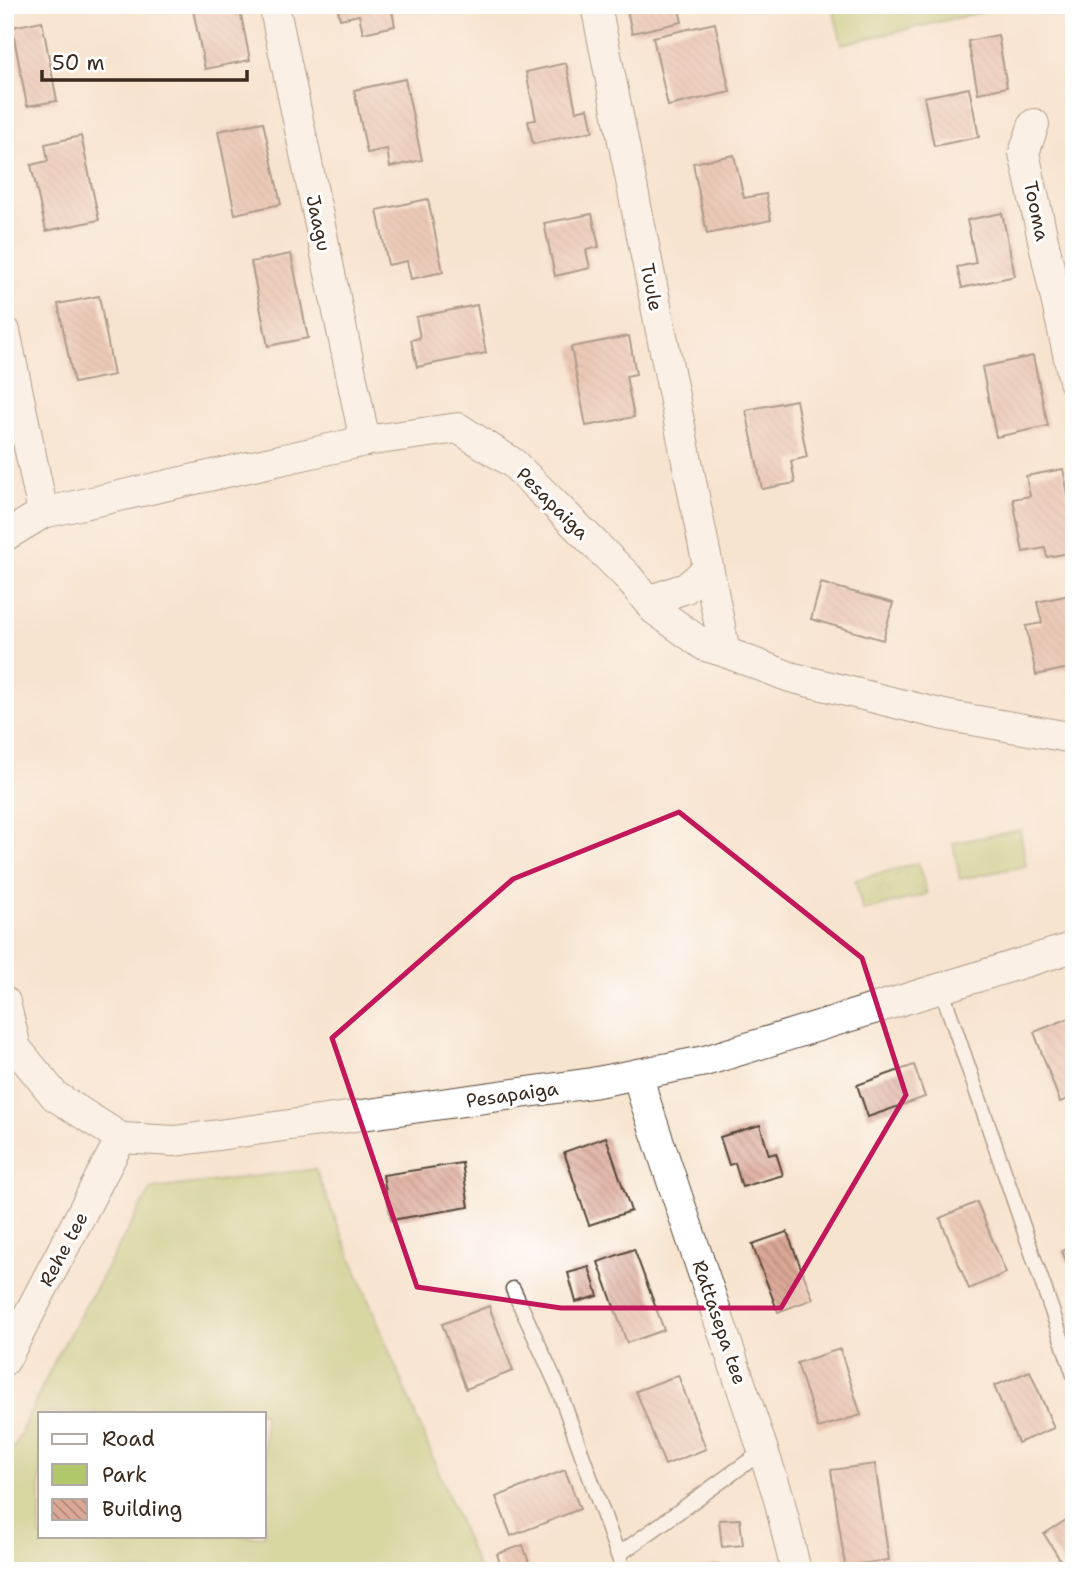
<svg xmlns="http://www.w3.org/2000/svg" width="1079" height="1576" font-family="'Shantell Sans',sans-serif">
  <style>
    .green { fill: #b0c76c; stroke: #767845; stroke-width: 2; fill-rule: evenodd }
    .park { fill: url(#park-crowns); stroke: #767845; stroke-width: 2 }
    .building { fill: url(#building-back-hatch) }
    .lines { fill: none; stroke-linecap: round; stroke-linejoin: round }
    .service-casing { stroke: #574639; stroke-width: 17 }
    .minor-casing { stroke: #574639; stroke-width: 32 }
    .service { stroke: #fff; stroke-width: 14 }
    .minor { stroke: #fff; stroke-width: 30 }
    .marked { fill: none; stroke: #c2185b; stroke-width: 5; stroke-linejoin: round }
    .labels { text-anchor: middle; stroke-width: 6; stroke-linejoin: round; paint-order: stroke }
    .street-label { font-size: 19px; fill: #3b2a1e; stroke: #fff }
  </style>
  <defs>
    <pattern id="park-crowns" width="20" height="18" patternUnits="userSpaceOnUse" patternTransform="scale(1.75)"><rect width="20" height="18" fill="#b0c76c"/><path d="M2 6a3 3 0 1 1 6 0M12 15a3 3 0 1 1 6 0" fill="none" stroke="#98ab5d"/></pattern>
    <pattern id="building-back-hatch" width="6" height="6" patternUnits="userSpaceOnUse" patternTransform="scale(1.75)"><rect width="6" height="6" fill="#dca896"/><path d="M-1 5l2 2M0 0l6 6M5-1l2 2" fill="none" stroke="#b4897a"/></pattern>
  </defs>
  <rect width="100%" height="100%" fill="#fff"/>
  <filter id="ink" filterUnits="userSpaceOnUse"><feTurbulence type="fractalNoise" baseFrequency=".0143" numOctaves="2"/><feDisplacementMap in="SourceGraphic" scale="14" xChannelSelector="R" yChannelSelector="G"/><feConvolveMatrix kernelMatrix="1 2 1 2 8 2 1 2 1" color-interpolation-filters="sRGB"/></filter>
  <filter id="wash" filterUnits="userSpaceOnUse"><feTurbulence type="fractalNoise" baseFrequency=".00686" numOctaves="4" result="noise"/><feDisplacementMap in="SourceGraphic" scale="28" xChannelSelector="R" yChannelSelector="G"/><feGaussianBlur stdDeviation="1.57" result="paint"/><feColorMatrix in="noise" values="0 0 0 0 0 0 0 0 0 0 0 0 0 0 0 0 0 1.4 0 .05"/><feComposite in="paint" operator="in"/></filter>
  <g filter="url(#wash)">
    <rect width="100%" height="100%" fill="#f7e4cf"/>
    <!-- green -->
    <g class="green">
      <path d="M832 5H1014L842 44Z"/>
      <path d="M1020 830 1026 866 960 879 953 843Z"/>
      <path d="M315 1169 479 1571H5V1466L55 1360 151 1189ZM40 1413H264V1536H40Z"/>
    </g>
    <!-- park -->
    <path class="park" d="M918 863 927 894 863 911 855 880Z"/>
    <g id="blocks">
      <!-- building -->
      <g class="building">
        <path d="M192 5H239L250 60 205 69Z"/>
        <path d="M337 5H391L395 26 363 33 359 15 340 19Z"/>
        <path d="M626 5H678L682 22 632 33Z"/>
        <path d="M42 21 57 101 27 106 12 27Z"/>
        <path d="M715 23 730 92 668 106 653 37Z"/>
        <path d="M998 35 1007 87 978 93 968 41Z"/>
        <path d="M566 63 576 111 588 108 593 131 533 144 528 121 536 120 526 72Z"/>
        <path d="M405 79 422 160 390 167 387 149 367 153 354 90Z"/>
        <path d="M969 88 979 137 934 146 924 97Z"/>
        <path d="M263 122 281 204 235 214 218 131Z"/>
        <path d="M81 136 99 220 46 231 31 165 48 161 45 144Z"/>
        <path d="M734 155 744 198 766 194 771 220 707 234 693 163Z"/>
        <path d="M428 199 443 272 411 279 407 261 388 265 377 210Z"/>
        <path d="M1002 213 1015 276 962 288 957 267 976 263 967 220Z"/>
        <path d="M592 214 599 247 586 250 590 268 555 276 544 223Z"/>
        <path d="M291 254 308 338 268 346 251 262Z"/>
        <path d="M99 296 114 375 74 383 58 304Z"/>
        <path d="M477 305 486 353 417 367 411 340 420 338 416 317Z"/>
        <path d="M629 336 636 374 626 376 634 417 586 426 571 347Z"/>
        <path d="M1033 356 1048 426 996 437 982 367Z"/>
        <path d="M796 400 807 457 791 461 795 483 762 489 746 410Z"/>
        <path d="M1063 469 1074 524V552L1047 557 1045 548 1023 552 1013 499 1030 496 1026 476Z"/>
        <path d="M821 583 893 603 883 640 811 619Z"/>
        <path d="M1074 594V667L1036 675 1026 626 1042 623 1037 602Z"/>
        <path d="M1072 1017 1074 1021V1097L1060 1102 1034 1032Z"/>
        <path d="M914 1065 925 1097 868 1117 857 1085Z"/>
        <path d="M760 1125 769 1155 776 1153 783 1175 742 1187 735 1163 729 1165 720 1137Z"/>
        <path d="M606 1137 631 1211 589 1225 564 1152Z"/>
        <path d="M462 1163 469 1207 391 1220 383 1175Z"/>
        <path d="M977 1202 1006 1273 969 1289 940 1218Z"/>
        <path d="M787 1232 813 1299 778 1312 752 1244Z"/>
        <path d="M1074 1247V1260L1067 1263 1062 1251Z"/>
        <path d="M634 1249 664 1330 627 1343 598 1262Z"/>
        <path d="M589 1267 598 1296 576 1302 568 1273Z"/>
        <path d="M489 1306 513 1371 466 1389 442 1324Z"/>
        <path d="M840 1349 861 1415 818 1428 797 1363Z"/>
        <path d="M1030 1371 1054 1428 1018 1443 994 1386Z"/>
        <path d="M678 1375 706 1449 665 1465 636 1391Z"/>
        <path d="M875 1464 889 1560 845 1566 831 1470Z"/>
        <path d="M565 1470 580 1509 511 1536 496 1497Z"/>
        <path d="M1074 1515V1571H1067L1044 1534Z"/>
        <path d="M740 1519 743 1545 722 1547 719 1520Z"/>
        <path d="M523 1545 531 1569 525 1571H502L497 1554Z"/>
        <path d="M719 1564 720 1571H689V1569Z"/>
      </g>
    </g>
  </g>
  <g filter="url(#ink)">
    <use href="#blocks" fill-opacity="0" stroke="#574639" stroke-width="2"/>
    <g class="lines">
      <defs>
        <g id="service">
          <path d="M941 988 1074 1375"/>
          <path d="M513 1289 557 1385 618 1555 763 1451"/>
          <path d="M618 1555 624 1571"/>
        </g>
        <g id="minor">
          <path d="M274 5 365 441"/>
          <path d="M596 5 725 652"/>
          <path d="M1034 124 1024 153 1074 381"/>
          <path d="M5 331 43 513"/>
          <path d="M5 536 43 513 365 441 458 428 513 463 627 576 654 609 705 646 725 652 790 677 944 715 1074 738"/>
          <path d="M648 601 686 588 708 569"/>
          <path d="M5 1002 16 1048 55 1096 121 1138 175 1141 592 1083 705 1061 1074 947"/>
          <path d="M638 1074 644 1098 778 1495 796 1571"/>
          <path d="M5 1360 121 1138"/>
        </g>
      </defs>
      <!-- service casing -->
      <use href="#service" class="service-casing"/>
      <!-- minor casing -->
      <use href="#minor" class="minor-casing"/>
      <!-- service -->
      <use href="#service" class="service"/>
      <!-- minor -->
      <use href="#minor" class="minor"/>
    </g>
  </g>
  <!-- marked area -->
  <path d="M0 0H1079V1576H0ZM679 812 862 958 906 1095 781 1308H561L417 1287 332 1038 513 879Z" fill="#f7e4cf" fill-opacity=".55" fill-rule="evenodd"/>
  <path class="marked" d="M679 812 862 958 906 1095 781 1308H561L417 1287 332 1038 513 879Z"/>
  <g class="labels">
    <!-- street labels -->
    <g class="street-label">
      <text transform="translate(1037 211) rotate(78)" y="7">Tooma</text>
      <text transform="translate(319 223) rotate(78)" y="7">Jaagu</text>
      <text transform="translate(652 287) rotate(79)" y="7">Tuule</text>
      <text transform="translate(553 503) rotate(45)" y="7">Pesapaiga</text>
      <text transform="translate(512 1094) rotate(-8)" y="7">Pesapaiga</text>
      <text transform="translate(63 1249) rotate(-62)" y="7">Rehe tee</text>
      <text transform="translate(720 1322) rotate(71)" y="7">Rattasepa tee</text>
    </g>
  </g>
  <!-- margin -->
  <rect width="1079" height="1576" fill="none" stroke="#fff" stroke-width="28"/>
  <!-- legend -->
  <rect x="38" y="1412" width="228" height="126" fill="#ffffff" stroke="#b1aaa5" stroke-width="2"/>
  <rect x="52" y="1434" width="35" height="10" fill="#ffffff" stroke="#b1aaa5" stroke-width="2"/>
  <text x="102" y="1446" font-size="21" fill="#3b2a1e">Road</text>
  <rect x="52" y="1464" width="35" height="21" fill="#b0c76c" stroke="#b1aaa5" stroke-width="2"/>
  <text x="102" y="1482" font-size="21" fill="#3b2a1e">Park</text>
  <rect x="52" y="1499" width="35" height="21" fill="url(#building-back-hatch)" stroke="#b1aaa5" stroke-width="2"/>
  <text x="102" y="1516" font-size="21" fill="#3b2a1e">Building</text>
  <!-- scale -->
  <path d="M42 70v10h205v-10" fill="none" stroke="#3b2a1e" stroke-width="3.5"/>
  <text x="52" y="70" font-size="21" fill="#3b2a1e" stroke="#ffffff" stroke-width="5" paint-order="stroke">50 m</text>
</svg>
